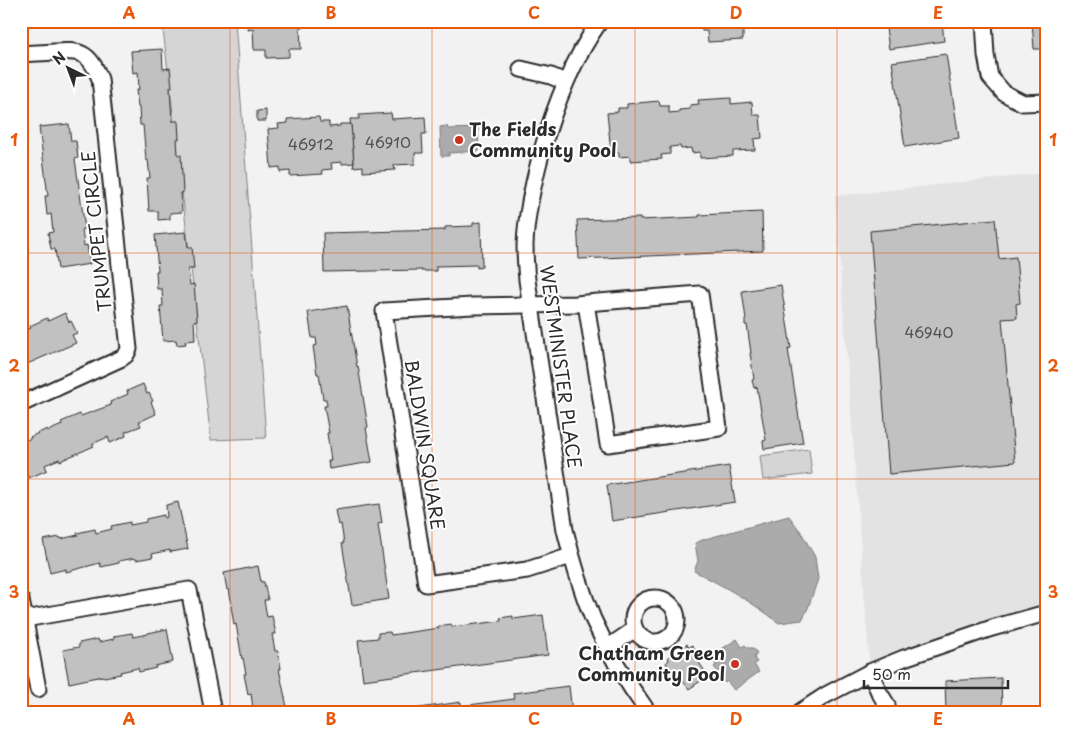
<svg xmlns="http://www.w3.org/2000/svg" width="1067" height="733" font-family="'Playpen Sans',sans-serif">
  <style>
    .built { fill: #e3e3e3 }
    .green { fill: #d5d5d5; stroke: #808080 }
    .water { fill: #ababab; stroke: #787878 }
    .building { fill: #c1c1c1; stroke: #2b2b2b }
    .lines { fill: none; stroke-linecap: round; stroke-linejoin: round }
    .minor-casing { stroke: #2b2b2b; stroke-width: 19 }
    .minor { stroke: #fff; stroke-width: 15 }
    .grid { fill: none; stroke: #e8590c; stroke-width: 1; stroke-opacity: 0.55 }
    .poi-dot { fill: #c8321e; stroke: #fff; stroke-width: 2 }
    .labels { text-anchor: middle; stroke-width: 4; stroke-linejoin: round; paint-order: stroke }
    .number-label { font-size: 15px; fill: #505050 }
    .poi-label { font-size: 18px; font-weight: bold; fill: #2b2b2b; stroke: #fff; text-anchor: start }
    .street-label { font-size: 18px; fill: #2b2b2b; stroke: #fff }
    .neatline { fill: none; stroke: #e8590c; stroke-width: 2 }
    .grid-label { font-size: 16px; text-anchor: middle; font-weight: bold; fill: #e8590c }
  </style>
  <rect width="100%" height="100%" fill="#f2f2f2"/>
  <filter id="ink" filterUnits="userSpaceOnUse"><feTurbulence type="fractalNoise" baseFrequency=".02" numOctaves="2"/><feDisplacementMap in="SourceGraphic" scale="10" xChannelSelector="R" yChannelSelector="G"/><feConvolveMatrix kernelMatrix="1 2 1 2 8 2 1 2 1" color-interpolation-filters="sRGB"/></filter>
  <g filter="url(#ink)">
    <!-- built -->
    <path class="built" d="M1046 173V613L870 672 835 196Z"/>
    <!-- green -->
    <g class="green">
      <path d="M159 21H235L266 438 211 440 163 29Z"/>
      <path d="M809 449 812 474 763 480 760 456Z"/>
    </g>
    <!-- water -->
    <g class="water">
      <path d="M447 126 448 129 478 128 479 151 449 153V156H441L440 127Z"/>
      <path d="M789 516 801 532 815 557 818 579 808 608 802 620 779 623C751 601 725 587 694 571L698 561 695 543 705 539Z"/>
      <path d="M737 639 742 647 745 645 748 648H753L757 653 754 658 757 662 754 664 759 672 734 690 727 681 725 683 722 679 719 681 714 673 717 671 714 667 716 665 711 656Z"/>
    </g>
    <!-- building -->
    <g class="building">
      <path d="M248 21H304V27H300L301 49H289V57L266 58V50H254L253 29 248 30Z"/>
      <path d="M697 21H748L749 29H743V40L708 42 707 31H702L701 22H697Z"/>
      <path d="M885 21H942L944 41 889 49Z"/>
      <path d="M1032 21H1046V49H1034Z"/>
      <path d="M162 49 163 69 170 68 172 87H170L172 121H178L179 139H177L178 155H181L183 193H181L182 212 170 213V219L158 220V211H149L147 178H150L148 160H146L143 125H140L139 107H138L136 90H139L138 72 133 73 131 51Z"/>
      <path d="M946 54 959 138 905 147 892 62Z"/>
      <path d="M731 98V104L752 102 753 115H760L762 138 754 139 755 150 733 151V156L700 158V152L692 153 691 148 681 149 680 146 670 147V154L661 155 662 159 630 161V156L619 157V152H611L607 113 618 112V108H627V104L659 101 660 106H669V113L679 112V110L690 109V105L699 104 698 100Z"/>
      <path d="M266 110V121H257V111Z"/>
      <path d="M391 113 392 119 425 117 426 134H422L423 153H415V164L394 165 395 170 363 172V166L353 167 354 163 350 119H359V115Z"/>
      <path d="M319 117 320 122H329V127L340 126V124H351L354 163 342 164V162L331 163 332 169 322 170 323 174 290 176V171L280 172V167L271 168 268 129 279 128 278 124 288 123 287 119Z"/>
      <path d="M69 124 71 141H76L78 158 75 159 85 229H82L84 246 87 245 90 264 58 269 55 249H51L48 233 53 232 51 214 47 215 45 196H48L39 127Z"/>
      <path d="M762 212 763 251 579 259 577 220 640 218V220L699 217V215Z"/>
      <path d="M995 219 999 259 1016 257 1020 303 1016 304 1017 318 1002 319 1015 462 889 474 870 231Z"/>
      <path d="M481 222 482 267 477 268V265L436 266V271H421L422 270 324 272 323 233 445 230V227L473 226V223Z"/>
      <path d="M186 232 188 247H192L194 269H188L190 285 194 284 197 320 194 321 195 340 185 341 186 344 177 345 176 340 163 341 160 306H163L162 289H157L156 271H158L155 235Z"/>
      <path d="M781 285 791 348 788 349 803 443 764 449 763 441 766 440 757 387 754 388 752 380 754 379 750 353H751L747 325H745V320L746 319 742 291Z"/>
      <path d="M347 306 357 367 358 366 368 427 366 428 372 462 329 469 328 461H331L327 433H329L324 406H327L326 399H323L319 374H317L313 346 317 345 316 338H312L308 312Z"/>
      <path d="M65 313 69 322 71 321 77 333 72 335 76 343 27 364V362L21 365V332L31 328 30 326 47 318 48 321Z"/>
      <path d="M143 384 147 394 149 393 153 401 151 402 156 414 139 422 141 426 125 432 126 436 110 443 108 437 92 444 94 446 60 461 59 459 45 465 47 470 29 478 27 474 21 476V443L31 438 30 437 47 429 48 431 62 425 61 422 80 414 81 416 111 405 110 402 128 394 127 391Z"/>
      <path d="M729 466 735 502 612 521 607 485Z"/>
      <path d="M178 502 188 549 170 552V550L152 554 153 557 136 560 135 558 119 561V563L101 567 100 563 66 572V569L50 573 43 540 60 537 61 539 78 535 77 533 95 529 96 533 112 529 111 526 130 522V525L146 522V519L164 515V518L167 517 166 505Z"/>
      <path d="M379 504 382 523 378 524 389 599 352 605 342 543H344L341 524 338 525 335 510Z"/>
      <path d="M258 566 261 582H264L268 600H264L267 617 272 616 276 634H272L275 651H278L281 669H279L288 712H252V710L253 709 251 693 248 694 244 674H246L243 658 242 659 236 624 234 625 231 606H232L229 589 227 590 224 573Z"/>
      <path d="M543 615 548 655 363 680 358 640 378 638V633L390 632 391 635 439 628V626L451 624 452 627 501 621 500 618 513 616V619Z"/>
      <path d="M167 629 173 662 155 666 156 668 139 672 138 668 120 672 121 674 104 677 103 676 69 683 63 650 79 647V643L98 639 99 642 114 639V636L132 633 133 637 148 634V633Z"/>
      <path d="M687 644 689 648 692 645 700 656 696 658 708 676 689 689 676 672 673 674 666 663 669 660 668 657Z"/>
      <path d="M1001 678 1002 709 946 711 945 681Z"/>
      <path d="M569 686 572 712H406V710L461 702V706L514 699 513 693Z"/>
    </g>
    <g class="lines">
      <defs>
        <g id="minor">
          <path d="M600 21C571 62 554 107 541 154 533 184 526 215 525 245 525 257 526 269 527 280L565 530C572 559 582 592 593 619 608 652 627 683 648 712"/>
          <path d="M984 21 986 55 990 77 1004 93 1023 103 1046 102"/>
          <path d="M21 54C32 53 43 53 54 52 80 50 90 52 100 79L129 349 126 355 122 358 21 404"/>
          <path d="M521 69 551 76 565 82"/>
          <path d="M571 556 527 570 426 584 384 311 473 306 576 304 586 303 700 294 719 428 608 444 586 303"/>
          <circle cx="655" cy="620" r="22"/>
          <path d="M21 600 38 689"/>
          <path d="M25 619 189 590 213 712"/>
          <path d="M607 648 635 629"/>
          <path d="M870 672 879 692 887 705 888 712"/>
          <path d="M800 712 826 695 870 672 904 658 992 628 1046 613"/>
        </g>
      </defs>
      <!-- minor casing -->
      <use href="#minor" class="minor-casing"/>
      <!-- minor -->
      <use href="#minor" class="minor"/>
    </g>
  </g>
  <!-- grid -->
  <path class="grid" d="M230 21V712M432 21V712M635 21V712M837 21V712M21 253H1046M21 479H1046"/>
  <!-- markers -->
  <g class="poi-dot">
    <circle cx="459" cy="140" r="5"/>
    <circle cx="735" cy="664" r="5"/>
  </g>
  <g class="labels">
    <!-- number labels -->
    <g class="number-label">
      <text x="388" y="148">46910</text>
      <text x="311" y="150">46912</text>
      <text x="929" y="338">46940</text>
    </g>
    <!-- poi labels -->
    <g class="poi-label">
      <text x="469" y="136">The Fields<tspan x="469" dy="21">Community Pool</tspan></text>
      <text x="725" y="660" text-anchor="end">Chatham Green<tspan x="725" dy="21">Community Pool</tspan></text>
    </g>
    <!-- street labels -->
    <g class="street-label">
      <text transform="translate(97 231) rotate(-96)" y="6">TRUMPET CIRCLE</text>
      <text transform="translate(560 367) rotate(82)" y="6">WESTMINISTER PLACE</text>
      <text transform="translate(424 445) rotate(81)" y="6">BALDWIN SQUARE</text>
    </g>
  </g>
  <!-- margin -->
  <rect width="1067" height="733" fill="none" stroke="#fff" stroke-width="55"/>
  <!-- north arrow -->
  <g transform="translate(68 68) rotate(318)" stroke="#ffffff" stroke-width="4" paint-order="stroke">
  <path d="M0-4L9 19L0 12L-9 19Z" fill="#2b2b2b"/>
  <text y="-8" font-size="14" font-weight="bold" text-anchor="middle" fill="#2b2b2b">N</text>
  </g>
  <!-- scale -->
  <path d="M864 680v8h144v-8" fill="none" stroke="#2b2b2b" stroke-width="2.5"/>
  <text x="872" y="680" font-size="15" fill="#2b2b2b" stroke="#ffffff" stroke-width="4" paint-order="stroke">50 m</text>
  <rect x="28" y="28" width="1012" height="678" class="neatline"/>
  <g class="grid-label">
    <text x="129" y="19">A</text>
    <text x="331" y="19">B</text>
    <text x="534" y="19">C</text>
    <text x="736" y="19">D</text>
    <text x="938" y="19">E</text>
    <text x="14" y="146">1</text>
    <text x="1053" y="146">1</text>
    <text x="14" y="372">2</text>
    <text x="1053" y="372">2</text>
    <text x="14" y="598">3</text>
    <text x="1053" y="598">3</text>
    <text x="129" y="725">A</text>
    <text x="331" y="725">B</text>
    <text x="534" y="725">C</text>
    <text x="736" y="725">D</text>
    <text x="938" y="725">E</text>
  </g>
</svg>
